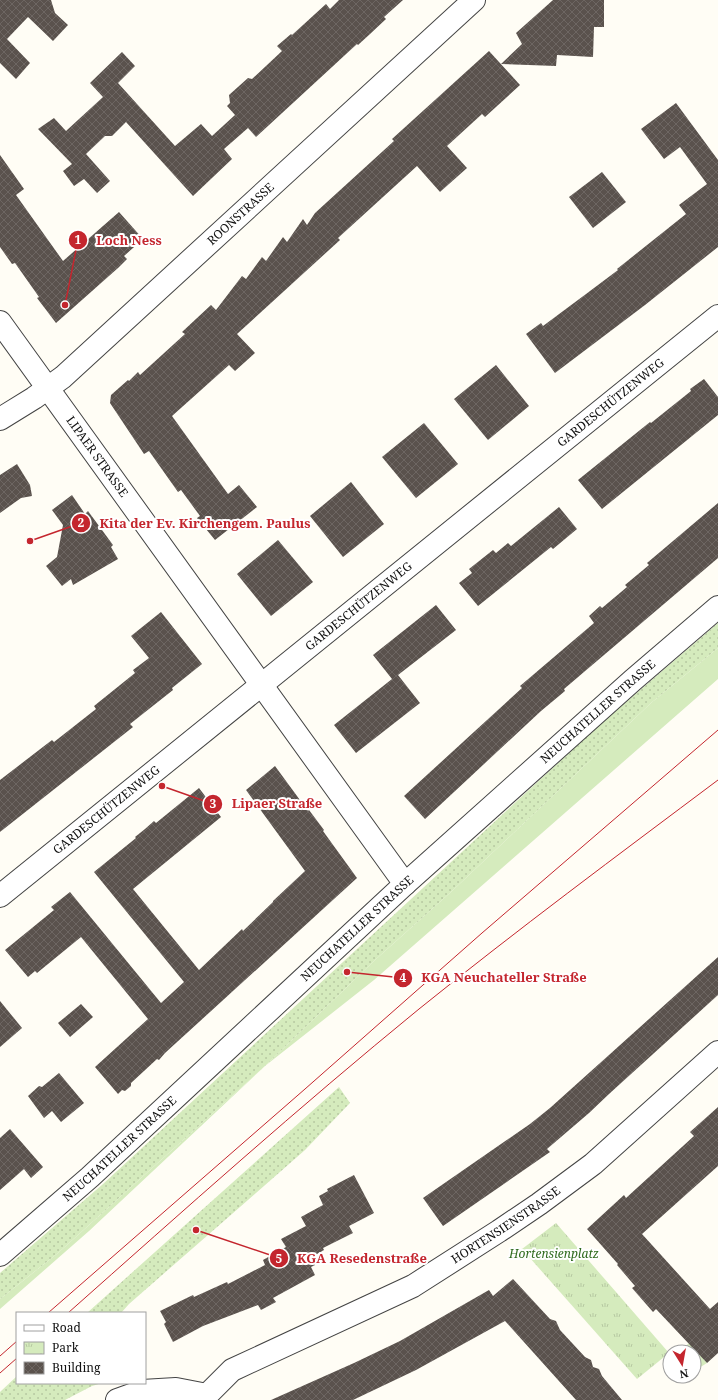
<svg xmlns="http://www.w3.org/2000/svg" width="718" height="1400" font-family="'Noto Serif',serif">
  <style>
    .grass { fill: #d5ebbd }
    .park { fill: url(#park-tufts) }
    .garden { fill: url(#garden-dots) }
    .building { fill: url(#building-cross-hatch) }
    .lines { fill: none; stroke-linecap: round; stroke-linejoin: round }
    .minor-casing { stroke: #444; stroke-width: 24 }
    .minor { stroke: #fff; stroke-width: 22 }
    .tram { stroke: #c4262e; stroke-width: 1 }
    .labels { text-anchor: middle; stroke-width: 4; stroke-linejoin: round; paint-order: stroke }
    .street-label { font-size: 12px; fill: #111; stroke: #fff }
    .park-label { font-size: 12px; font-style: italic; fill: #2f6b1f; stroke: #fff }
    .leader { fill: none; stroke: #c4262e; stroke-width: 1.5 }
    .callout-dot { fill: #c4262e; stroke: #fff; stroke-width: 1.5 }
    .mark-label { font-size: 12px; text-anchor: middle; font-weight: bold; fill: #fff }
    .callout-label { font-size: 13px; text-anchor: middle; font-weight: bold; fill: #c4262e; stroke: #fff; stroke-width: 4; stroke-linejoin: round; paint-order: stroke }
  </style>
  <defs>
    <pattern id="park-tufts" width="24" height="20" patternUnits="userSpaceOnUse"><rect width="24" height="20" fill="#d5ebbd"/><path d="M3 7l-1-3M5 7V3M7 7l1-3M15 17l-1-3M17 17v-4M19 17l1-3" fill="none" stroke="#b6c8a1"/></pattern>
    <pattern id="garden-dots" width="8" height="8" patternUnits="userSpaceOnUse"><rect width="8" height="8" fill="#d5ebbd"/><path d="M2 2h.1M6 6h.1" fill="none" stroke="#b6c8a1" stroke-width="1.8" stroke-linecap="round"/></pattern>
    <pattern id="building-cross-hatch" width="8" height="8" patternUnits="userSpaceOnUse"><rect width="8" height="8" fill="#5a524d"/><path d="M0 0l8 8M0 8l8-8" fill="none" stroke="#6d6662"/></pattern>
  </defs>
  <rect width="100%" height="100%" fill="#fffdf5"/>
  <!-- grass -->
  <g class="grass">
    <path d="M718 648V679L374 980 265 1066 89 1231 0 1309V1299L58 1253 265 1066 375 960 451 892 651 703Z"/>
    <path d="M689 1343 707 1363 694 1371V1352H683L681 1350Z"/>
  </g>
  <!-- park -->
  <path class="park" d="M556 1223 669 1353 637 1379 522 1249Z"/>
  <!-- garden -->
  <g class="garden">
    <path d="M718 623V648L651 703 451 892 375 960 265 1066 58 1253 0 1299V1273L103 1184 597 727Z"/>
    <path d="M339 1087 350 1103 305 1150 129 1304 121 1313H87Z"/>
    <path d="M17 1376V1383H102L92 1386 65 1400H0V1392Z"/>
  </g>
  <!-- building -->
  <g class="building">
    <path d="M0 0H51L55 13 68 25 53 41 28 17 7 39 30 63 16 79 0 63Z"/>
    <path d="M339 0H403L384 17 386 19 370 34 358 45 357 44 256 137 248 128 224 149 232 159 193 196 126 122 112 136H105L86 154 110 181 97 193 84 179 74 186 63 171 72 164 38 129 54 118 66 131 103 97 90 83 122 52 135 66 118 83 175 146 201 124 212 136 235 115 227 106 230 103 229 95 248 78 252 79 282 51 277 46 291 34 292 35 326 4 330 9Z"/>
    <path d="M553 0H604V27H594L593 57 557 55 556 66 501 64 522 44 516 33Z"/>
    <path d="M489 51 520 85 485 117 482 114 447 146 467 168 440 192 417 166 338 238 340 240 237 334 255 353 235 371 229 365 172 416 228 494 239 485 257 507 215 540 197 518 200 516 181 490 178 492 149 451 144 454 110 403 111 395 128 380 129 381 138 372 140 375 185 334 182 332 211 305 216 310 242 276 246 279 262 257 266 261 283 237 287 242 303 219 307 225 315 213 394 141 392 139Z"/>
    <path d="M676 103 718 160V247L645 305 555 373 526 334 541 323 543 326 586 294 618 270 617 269 686 214 679 205 707 184 680 147 664 159 641 129Z"/>
    <path d="M0 155 24 189 16 195 63 261 119 212 143 239 124 256 127 259 118 268 56 323 37 298 39 297 15 263 12 264 0 247Z"/>
    <path d="M602 172 626 202 593 228 569 197Z"/>
    <path d="M496 365 529 406 488 440 454 399Z"/>
    <path d="M704 379 718 397V415L602 509 578 480 650 422 651 423 691 391 690 389Z"/>
    <path d="M424 423 458 464 416 498 382 457Z"/>
    <path d="M17 464 30 485 32 496 21 498 0 513V475Z"/>
    <path d="M351 482 384 524 343 557 310 516Z"/>
    <path d="M72 495 85 514 88 511 113 545 111 547 118 559 73 585 71 579 62 586 46 566 57 557 63 525 52 510Z"/>
    <path d="M718 503V558L564 689 565 691 541 711 425 819 404 796 522 688 520 686 594 623 589 616 600 606 602 608 627 587 625 585 649 565 647 563Z"/>
    <path d="M559 507 577 529 553 549 551 547 478 606 459 583 472 573 469 569 493 550 496 553 508 543 511 546Z"/>
    <path d="M278 540 313 582 271 616 237 574Z"/>
    <path d="M436 605 456 630 398 675 420 703 356 753 334 725 392 679 373 655Z"/>
    <path d="M161 612 202 664 172 688 173 690 130 724 133 727 0 832V780L52 740 54 742 96 709 94 706 135 673 133 670 149 658 131 636Z"/>
    <path d="M275 766 308 811 309 810 324 830 323 831 357 878 165 1053 159 1060 157 1059 131 1083V1086L125 1091 122 1090 118 1094 95 1067 148 1019 81 937 37 973 35 971 28 977 5 950 54 910 51 907 70 892 161 1003 184 982 94 872 136 838 135 837 145 829 154 821 156 823 199 788 221 817 133 889 199 970 242 929 243 931 273 902V901L305 871 246 790Z"/>
    <path d="M718 957V995L609 1094 589 1113 547 1149 550 1152 443 1226 423 1198 530 1124 550 1108Z"/>
    <path d="M0 1001 22 1028 0 1047Z"/>
    <path d="M81 1004 93 1017 70 1037 58 1023Z"/>
    <path d="M59 1073 84 1103 61 1122 52 1111 44 1118 28 1096 39 1086 42 1087Z"/>
    <path d="M718 1107V1166L642 1234 710 1309 718 1302V1353L707 1363 656 1309 653 1312 632 1288 635 1286 617 1265 618 1264 587 1229 624 1195 626 1198 694 1136 690 1132Z"/>
    <path d="M10 1129 43 1167 31 1178 24 1169 0 1190V1138Z"/>
    <path d="M354 1175 374 1213 349 1226 353 1233 323 1248 324 1250 312 1257 315 1265 311 1267 315 1275 273 1298 276 1302 261 1310 258 1305 203 1326 173 1342 164 1324 166 1322 160 1311 193 1295 194 1297 227 1282 228 1284 265 1265 263 1260 286 1247 281 1239 306 1226 301 1217 323 1205 319 1196 328 1191 327 1189Z"/>
    <path d="M513 1279 550 1319 556 1321 560 1330 585 1357 591 1360 593 1367 599 1369 602 1376 622 1400H576L505 1321 416 1370 353 1400H271L354 1363 400 1341 489 1290 493 1296Z"/>
  </g>
  <g class="lines">
    <defs>
      <g id="minor">
        <path id="s1" d="M0 322 405 884"/>
        <path id="s2" d="M0 419 34 398 63 377 474 0"/>
        <path id="s3" d="M0 896 718 316"/>
        <path id="s4" d="M0 1255 90 1177 405 884 633 680 718 607"/>
        <path id="s5" d="M207 1395 232 1370 413 1286 499 1231 539 1204 593 1164 718 1052"/>
        <path d="M117 1400 142 1391 176 1389 207 1395"/>
      </g>
    </defs>
    <!-- minor casing -->
    <use href="#minor" class="minor-casing"/>
    <!-- minor -->
    <use href="#minor" class="minor"/>
    <!-- tram -->
    <g class="tram">
      <path d="M48 1313 305 1089 482 933 718 730"/>
      <path d="M68 1313C184 1210 299 1107 419 1009 517 930 618 855 718 780"/>
      <path d="M0 1356 17 1341"/>
      <path d="M0 1373 17 1358"/>
    </g>
  </g>
  <g class="labels">
    <!-- street labels -->
    <g class="street-label">
      <text dy="4" stroke="none"><textPath href="#s2" startOffset="317">ROONSTRASSE</textPath></text>
      <text dy="4" stroke="none"><textPath href="#s3" startOffset="785">GARDESCHÜTZENWEG</textPath></text>
      <text dy="4" stroke="none"><textPath href="#s1" startOffset="166">LIPAER STRASSE</textPath></text>
      <text dy="4" stroke="none"><textPath href="#s3" startOffset="461">GARDESCHÜTZENWEG</textPath></text>
      <text dy="4" stroke="none"><textPath href="#s4" startOffset="808">NEUCHATELLER STRASSE</textPath></text>
      <text dy="4" stroke="none"><textPath href="#s3" startOffset="137">GARDESCHÜTZENWEG</textPath></text>
      <text dy="4" stroke="none"><textPath href="#s4" startOffset="484">NEUCHATELLER STRASSE</textPath></text>
      <text dy="4" stroke="none"><textPath href="#s4" startOffset="160">NEUCHATELLER STRASSE</textPath></text>
      <text dy="4" stroke="none"><textPath href="#s5" startOffset="346">HORTENSIENSTRASSE</textPath></text>
    </g>
    <!-- park labels -->
    <g class="park-label">
      <text x="554" y="1258">Hortensienplatz</text>
    </g>
  </g>
  <!-- callouts -->
  <path class="leader" d="M65 305L78 240M30 541L81 523M162 786L213 804M347 972L403 978M196 1230L279 1258"/>
  <g class="callout-dot">
    <circle cx="65" cy="305" r="4"/>
    <circle cx="30" cy="541" r="4"/>
    <circle cx="162" cy="786" r="4"/>
    <circle cx="347" cy="972" r="4"/>
    <circle cx="196" cy="1230" r="4"/>
    <circle cx="78" cy="240" r="10"/>
    <circle cx="81" cy="523" r="10"/>
    <circle cx="213" cy="804" r="10"/>
    <circle cx="403" cy="978" r="10"/>
    <circle cx="279" cy="1258" r="10"/>
  </g>
  <g class="mark-label">
    <text x="78" y="244">1</text>
    <text x="81" y="527">2</text>
    <text x="213" y="808">3</text>
    <text x="403" y="982">4</text>
    <text x="279" y="1263">5</text>
  </g>
  <g class="callout-label">
    <text x="129" y="245">Loch Ness</text>
    <text x="205" y="528">Kita der Ev. Kirchengem. Paulus</text>
    <text x="277" y="808">Lipaer Straße</text>
    <text x="504" y="982">KGA Neuchateller Straße</text>
    <text x="362" y="1263">KGA Resedenstraße</text>
  </g>
  <!-- legend -->
  <rect x="16" y="1312" width="130" height="72" fill="#ffffff" stroke="#a0a0a0"/>
  <rect x="24" y="1325" width="20" height="6" fill="#ffffff" stroke="#a0a0a0"/>
  <text x="52" y="1332" font-size="12" fill="#111111">Road</text>
  <rect x="24" y="1342" width="20" height="12" fill="url(#park-tufts)" stroke="#a0a0a0"/>
  <text x="52" y="1352" font-size="12" fill="#111111">Park</text>
  <rect x="24" y="1362" width="20" height="12" fill="url(#building-cross-hatch)" stroke="#a0a0a0"/>
  <text x="52" y="1372" font-size="12" fill="#111111">Building</text>
  <!-- north arrow -->
  <g transform="translate(682 1364) rotate(169)"><circle r="19" fill="#ffffff" stroke="#a0a0a0"/>
  <path d="M0-3L7 15L0 10L-7 15Z" fill="#c4262e"/>
  <text y="-6" font-size="11" font-weight="bold" text-anchor="middle" fill="#111111">N</text>
  </g>
</svg>
